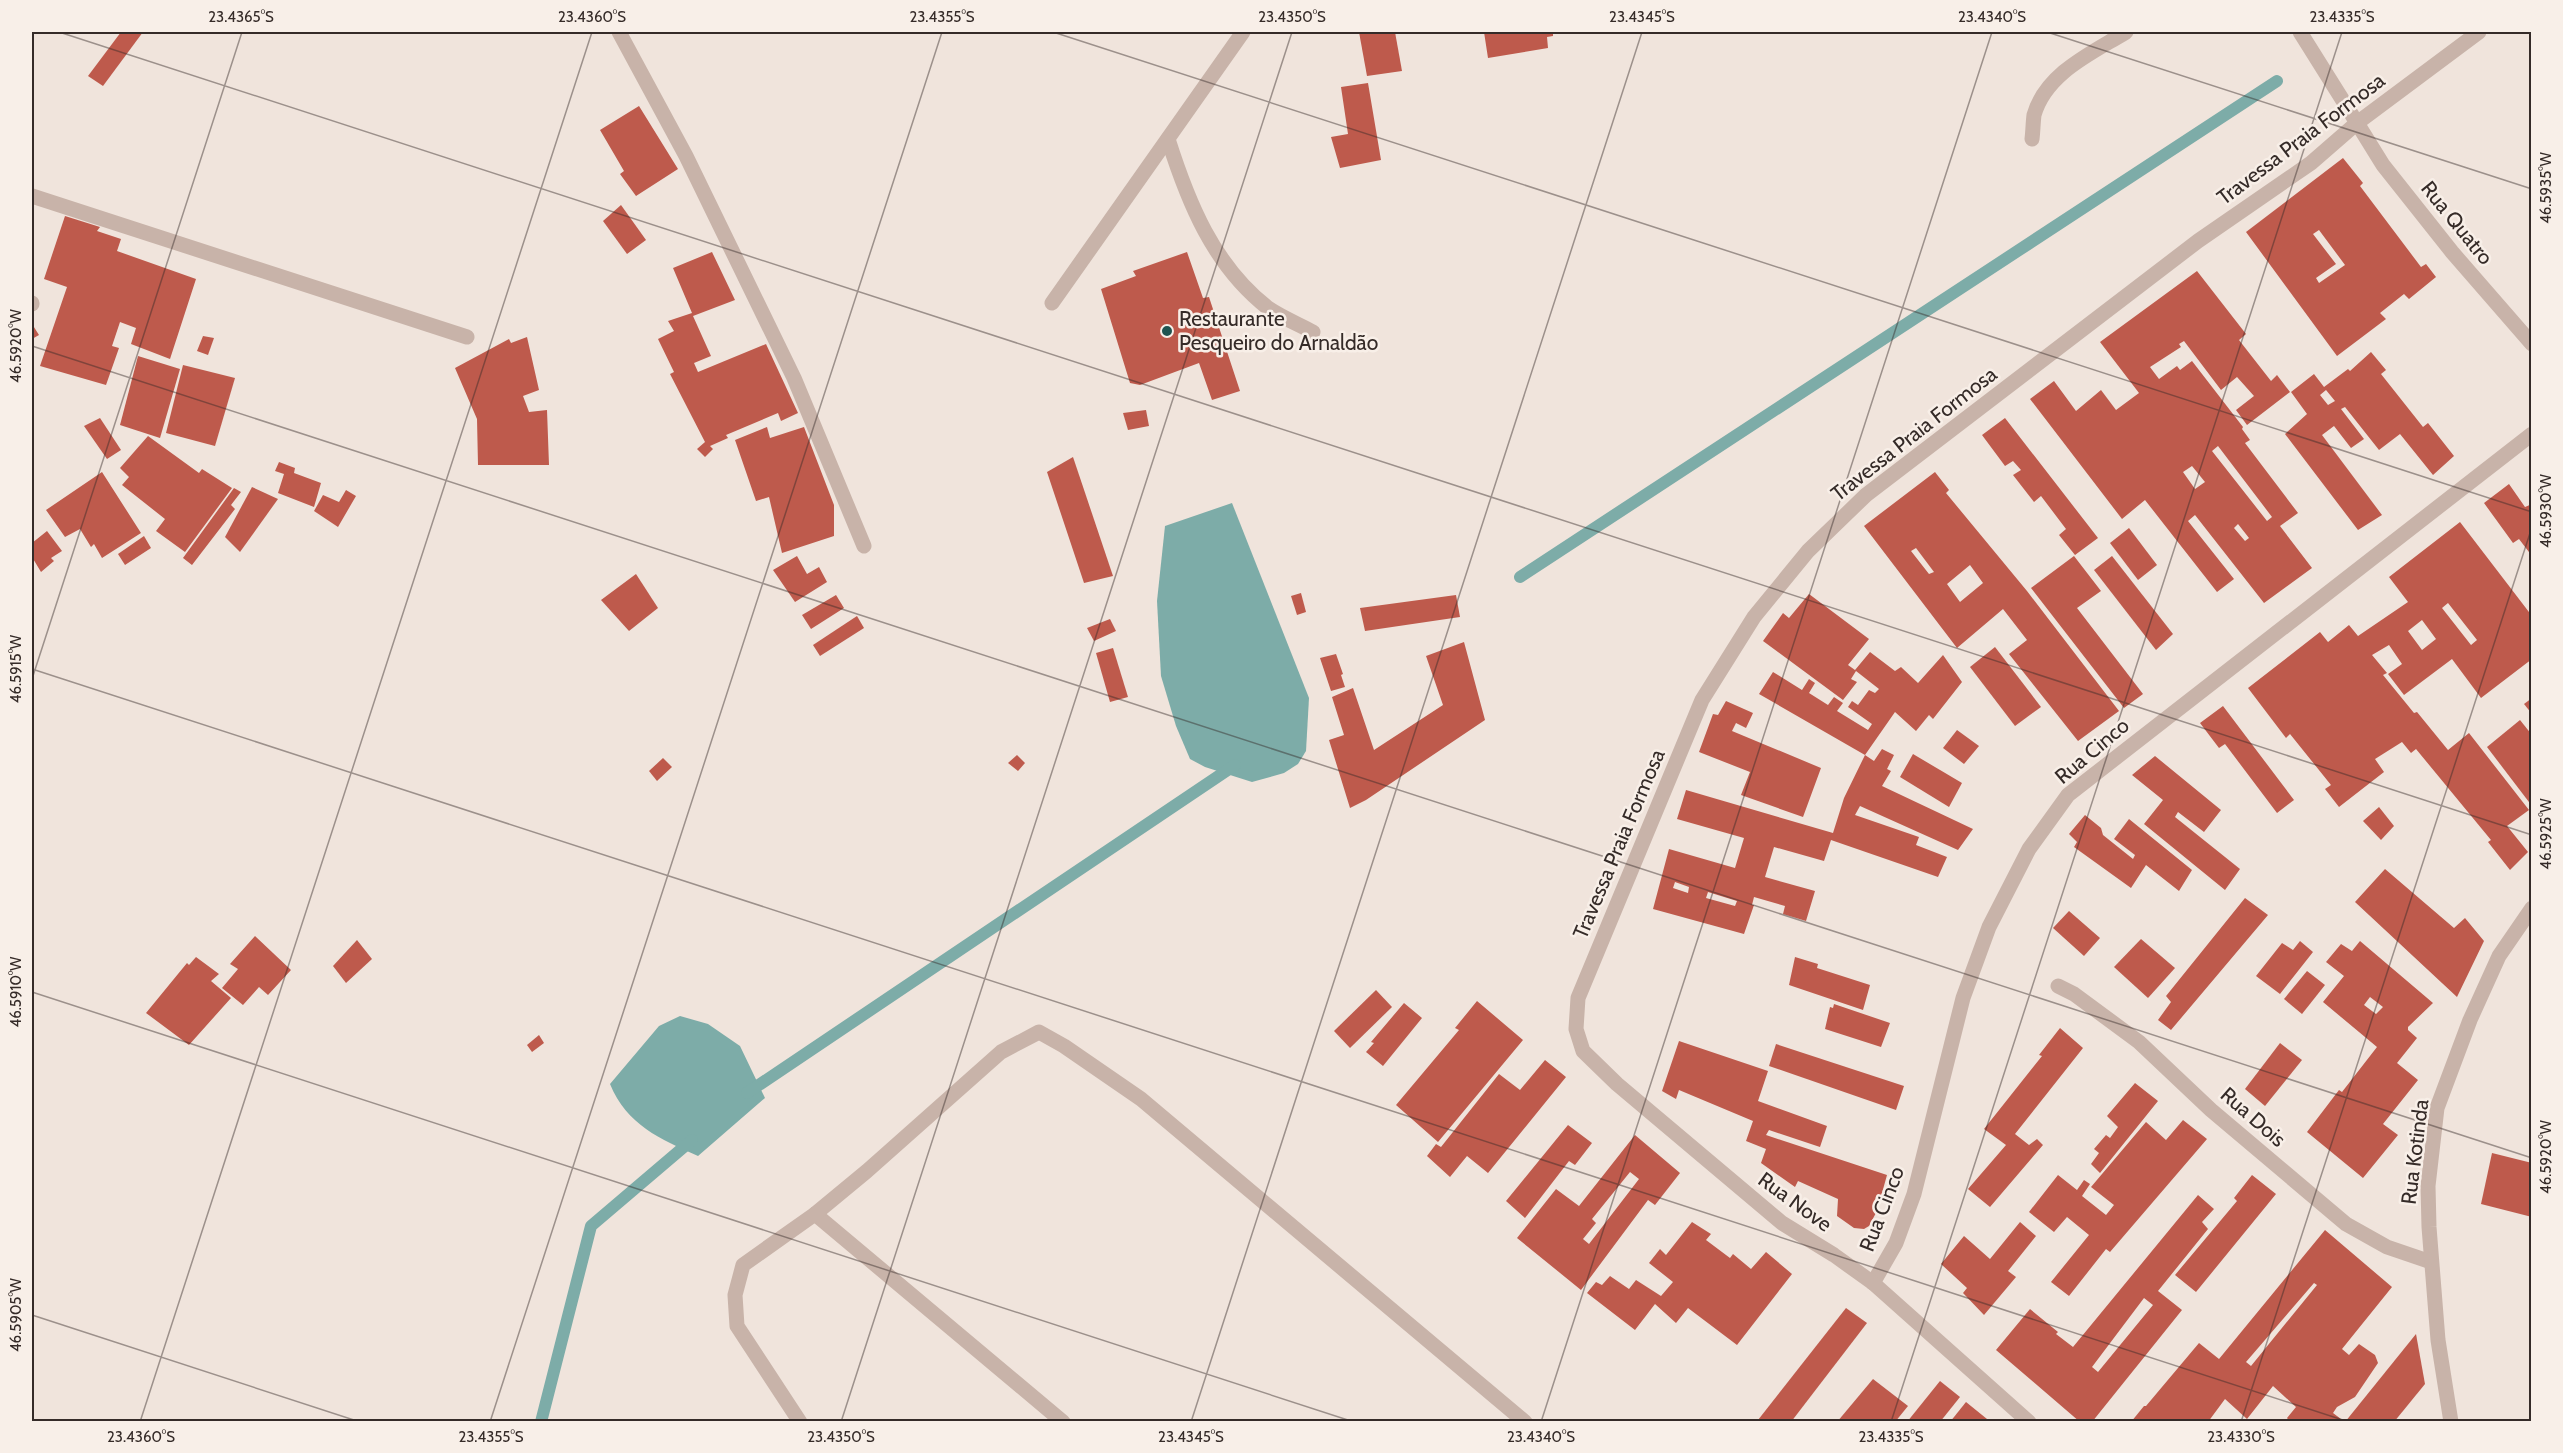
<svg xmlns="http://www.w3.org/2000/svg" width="2563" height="1453" font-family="Cabin,sans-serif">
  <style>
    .water { fill: #7daca8 }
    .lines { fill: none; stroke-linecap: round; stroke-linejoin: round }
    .stream { stroke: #7daca8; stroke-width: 12 }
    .building { fill: #be5a4c; fill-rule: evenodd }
    .lane { stroke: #c8b3a9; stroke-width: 15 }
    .street { stroke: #c8b3a9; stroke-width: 15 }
    .ticks { fill: none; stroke: #352b28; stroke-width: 1.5; stroke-opacity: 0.45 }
    .poi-dot { fill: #205451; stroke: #f8efe8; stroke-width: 2 }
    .labels { text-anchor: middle; stroke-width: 5; stroke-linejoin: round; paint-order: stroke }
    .street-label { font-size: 21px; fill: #352b28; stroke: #f8efe8 }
    .poi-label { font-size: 21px; fill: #352b28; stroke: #f8efe8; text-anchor: start }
    .neatline { fill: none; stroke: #352b28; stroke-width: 2 }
    .ticks-label { font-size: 15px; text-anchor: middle; fill: #352b28 }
  </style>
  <rect width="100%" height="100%" fill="#f0e4dc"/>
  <!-- water -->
  <g class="water">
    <path d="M1232 503 1309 698 1306 751 1298 764 1284 773 1252 782 1205 767 1190 759 1176 726 1161 676 1157 601 1165 526Z"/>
    <path d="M680 1016 708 1024 740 1046 765 1098 698 1156C660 1139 627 1125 610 1084L659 1026Z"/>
  </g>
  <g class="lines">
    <!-- stream -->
    <g class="stream">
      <path d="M1520 577 2277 81"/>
      <path d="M747 1093 1235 765"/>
      <path d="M541 1422 591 1226 692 1140"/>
    </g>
  </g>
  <!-- building -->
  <g class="building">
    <path d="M121 32H143L103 86 88 76Z"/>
    <path d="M1359 32H1395L1402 71 1367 76Z"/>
    <path d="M1484 32H1553V36L1547 37 1548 48 1488 58Z"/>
    <path d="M1368 83 1381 160 1340 168 1331 137 1348 134 1341 87Z"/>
    <path d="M639 106 678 169 636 196 620 174 624 171 600 130Z"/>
    <path d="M2343 158 2363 183 2360 186 2421 267 2426 264 2436 277 2409 299 2404 294 2380 313 2386 319 2337 356 2246 232ZM2319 230 2345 265 2319 283 2316 278 2336 264 2313 234Z"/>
    <path d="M621 205 646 240 627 254 603 221Z"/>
    <path d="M65 216 100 227 97 231 121 239 117 251 196 279 170 359 131 344 136 328 120 322 112 346 119 348 106 385 40 366 67 287 44 279Z"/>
    <path d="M712 252 735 300 693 316 711 356 694 363 698 372 766 344 798 413 781 421 778 413 726 435 728 438 710 446 713 449 705 457 697 449 705 442 670 374 674 372 658 339 674 331 668 321 692 313 673 268Z"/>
    <path d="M1187 252 1203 298 1209 297 1240 391 1212 400 1199 363 1140 385 1130 383 1101 289 1136 276 1133 271Z"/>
    <path d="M2197 271 2246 334 2239 340 2271 381 2277 375 2290 392 2247 425 2236 410 2254 396 2237 377 2221 390 2184 341 2179 344 2181 347 2150 367 2159 379 2177 366 2180 370 2192 361 2243 427 2242 429 2250 440 2245 443 2298 513 2280 526 2312 568 2264 603 2195 515 2188 521 2234 579 2217 592 2145 500 2122 519 2030 399 2054 381 2076 411 2101 390 2116 410 2139 393 2100 342ZM2218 446 2272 517 2267 521 2212 451ZM2192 466 2205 482 2195 489 2183 472ZM2238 524 2249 538 2245 541 2234 528Z"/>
    <path d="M32 324 39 335 32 339Z"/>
    <path d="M203 336 214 338 208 355 197 351Z"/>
    <path d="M527 337 539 390 523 396 529 412 547 410 549 465H478L477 419 455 368 509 339 511 343Z"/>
    <path d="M2371 352 2386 370 2381 374 2423 427 2428 423 2454 456 2433 475 2400 434 2379 450 2345 407 2341 409 2364 439 2351 448 2334 426 2322 435 2382 515 2358 530 2285 434 2307 414 2291 392 2314 374 2324 387 2348 369 2350 371ZM2326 390 2335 401 2328 405 2320 395Z"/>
    <path d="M138 356 180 369 160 438 120 425Z"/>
    <path d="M183 365 235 378 215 446 166 433Z"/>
    <path d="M1146 410 1149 426 1128 430 1123 413Z"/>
    <path d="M100 418 121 450 107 459 84 426Z"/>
    <path d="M2005 418 2098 538 2075 555 2059 535 2066 529 2041 496 2034 502 2013 475 2021 470 2013 461 2005 466 1982 435Z"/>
    <path d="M767 427 770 438 804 427 834 505V536L782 553 769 497 756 501 735 440Z"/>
    <path d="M148 436 199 473 202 469 232 488 185 552 156 531 165 519 122 485 129 477 120 468Z"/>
    <path d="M1073 457 1113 576 1084 583 1047 472Z"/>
    <path d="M279 462 295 468 294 473 321 483 314 507 278 493 284 474 275 471Z"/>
    <path d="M102 472 141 533 102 558 94 544 91 547 80 529 65 537 46 510Z"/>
    <path d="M1935 472 1949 490 1946 493 2027 591 2119 711 2078 741 2009 654 2027 640 2003 609 1957 648 1864 526ZM1916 548 1934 572 1929 574 1911 551ZM1970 565 1983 583 1960 602 1947 584Z"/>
    <path d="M2509 484 2525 507 2532 504V556L2519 539 2513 543 2484 503Z"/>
    <path d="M252 487 278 499 240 552 225 537Z"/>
    <path d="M234 488 241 492 231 505 235 509 192 565 183 558Z"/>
    <path d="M346 490 356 496 338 527 314 511 323 495 339 502Z"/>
    <path d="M2460 522 2532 616V659L2481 698 2452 659 2404 695 2388 674 2402 664 2389 645 2372 655 2387 673 2383 675 2414 713 2417 712 2448 750 2469 733 2529 810 2507 826 2528 852 2510 870 2488 842 2491 840 2416 749 2411 753 2402 742 2375 759 2384 772 2339 807 2325 789 2331 785 2290 734 2286 738 2248 688 2320 632 2328 642 2349 625 2358 636 2408 602 2389 577ZM2448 603 2477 640 2471 645 2442 608ZM2422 620 2436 639 2422 650 2408 631Z"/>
    <path d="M2129 528 2157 565 2138 580 2110 543Z"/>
    <path d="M47 531 62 551 51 558 54 561 41 572 32 557V543Z"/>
    <path d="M144 536 151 548 125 565 118 554Z"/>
    <path d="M797 556 807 574 819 567 827 582 795 602 773 570Z"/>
    <path d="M2074 556 2101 591 2077 608 2143 694 2124 708 2031 588Z"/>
    <path d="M2112 556 2173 634 2156 650 2094 570Z"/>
    <path d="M636 574 658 608 629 631 601 600Z"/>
    <path d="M1301 593 1306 612 1297 615 1291 596Z"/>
    <path d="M1809 594 1869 639 1848 665 1855 670 1870 652 1895 671 1901 667 1918 683 1943 655 1962 682 1933 719 1929 715 1916 731 1895 712 1865 755 1874 761 1882 749 1894 755 1887 769 1891 771 1882 786 1973 829 1958 850 1860 806 1855 815 1919 837 1916 845 1947 857 1938 877 1831 840 1824 861 1774 847 1765 877 1815 891 1806 921 1783 914 1785 906 1754 897 1752 905H1754L1744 934 1653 909 1669 849 1735 868 1744 838 1677 819 1686 790 1833 833 1844 798 1865 755 1759 694 1773 672 1802 690 1809 679 1815 683 1809 693 1828 705 1834 697 1843 703 1837 711 1868 730 1872 724 1848 707 1852 701 1858 705 1869 690 1875 693 1879 689 1856 671 1851 679 1857 682 1843 700 1763 641 1783 613 1789 618ZM1675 882 1689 887 1688 893 1673 888ZM1708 892 1737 901 1735 906 1706 898Z"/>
    <path d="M836 595 844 608 811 629 802 615Z"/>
    <path d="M1456 595 1460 617 1365 631 1360 608Z"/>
    <path d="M857 616 864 628 820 656 813 645Z"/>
    <path d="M1110 619 1116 631 1094 641 1087 628Z"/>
    <path d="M1464 642 1485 720 1366 800 1350 808 1329 740 1344 735 1332 697 1353 688 1374 750 1443 705 1426 656Z"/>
    <path d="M1995 647 2041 707 2015 726 1970 667Z"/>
    <path d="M1113 648 1128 697 1110 702 1096 653Z"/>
    <path d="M1336 654 1343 674 1341 675 1345 687 1331 691 1320 658Z"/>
    <path d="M2532 698V714L2524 704Z"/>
    <path d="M1726 701 1753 713 1746 728 1736 723 1732 731 1821 768 1803 817 1741 795 1750 772 1699 752 1713 714 1718 715Z"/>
    <path d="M2223 706 2294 800 2277 813 2225 744 2219 748 2200 723Z"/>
    <path d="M2520 720 2532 735V806L2487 747Z"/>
    <path d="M1957 730 1979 746 1964 764 1943 748Z"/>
    <path d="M1913 754 1962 783 1949 807 1900 777Z"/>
    <path d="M1017 755 1025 763 1018 771 1008 763Z"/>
    <path d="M2155 756 2221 810 2204 832 2178 812 2175 817 2240 869 2225 890 2144 824 2163 800 2132 775Z"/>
    <path d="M663 758 672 767 657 781 649 771Z"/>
    <path d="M2379 807 2394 826 2381 840 2363 821Z"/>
    <path d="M2085 815 2101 828 2103 835 2133 859 2135 855 2114 839 2129 819 2192 870 2179 891 2146 865 2131 888 2074 847 2077 842 2069 834Z"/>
    <path d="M2385 869 2454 928 2465 918 2484 941 2457 997 2355 902Z"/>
    <path d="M2245 898 2268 915 2171 1030 2158 1020 2171 1002 2166 996Z"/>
    <path d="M2069 911 2100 938 2084 956 2053 928Z"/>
    <path d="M255 936 291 970 268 995 259 987 243 1005 222 988 238 969 230 964Z"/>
    <path d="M2141 939 2175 968 2148 998 2114 967Z"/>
    <path d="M357 940 372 959 346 983 333 966Z"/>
    <path d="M2300 941 2313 952 2280 994 2256 976 2282 943 2293 950Z"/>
    <path d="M2360 941 2433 1003 2408 1027V1030L2417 1038 2397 1063 2418 1080 2383 1124 2398 1135 2363 1178 2307 1132 2339 1090 2342 1092 2377 1047 2323 1002 2344 976 2326 962 2341 944 2352 951ZM2370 997 2383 1007 2376 1014 2364 1005Z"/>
    <path d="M196 957 219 974 211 981 231 998 189 1045 146 1013 187 963 189 965Z"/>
    <path d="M1795 957 1818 964 1817 968 1870 985 1863 1010 1789 985Z"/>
    <path d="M2307 971 2325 985 2302 1014 2284 999Z"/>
    <path d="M1376 990 1392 1007 1350 1048 1334 1031Z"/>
    <path d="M1477 1001 1523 1040 1438 1142 1396 1105 1459 1030 1455 1028Z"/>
    <path d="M1404 1003 1422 1018 1383 1066 1366 1052 1374 1043 1371 1042Z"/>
    <path d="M1834 1004 1890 1023 1881 1047 1825 1029 1830 1007 1833 1008Z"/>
    <path d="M2060 1028 2083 1048 2015 1134 2029 1145 2037 1139 2043 1145 1990 1207 1968 1189 2006 1145 1984 1129 2042 1056 2039 1055Z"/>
    <path d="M539 1035 544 1043 532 1052 527 1045Z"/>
    <path d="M1679 1041 1768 1071 1758 1101 1827 1126 1820 1147 1769 1130 1766 1135 1887 1175 1877 1211 1869 1226 1864 1229 1854 1228 1837 1216 1838 1199 1798 1181 1795 1187 1761 1163 1766 1149 1746 1141 1753 1121 1679 1090 1676 1099 1662 1091Z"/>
    <path d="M2280 1043 2302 1060 2265 1106 2245 1089Z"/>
    <path d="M1776 1044 1904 1086 1896 1110 1769 1066Z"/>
    <path d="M1545 1060 1566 1077 1488 1173 1467 1156 1450 1177 1427 1156 1436 1144 1441 1147 1499 1074 1520 1090Z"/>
    <path d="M2135 1083 2158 1101 2100 1173 2091 1164 2099 1153 2094 1149 2106 1135 2110 1138 2118 1127 2107 1116Z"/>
    <path d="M2183 1120 2207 1139 2110 1252 2106 1249 2069 1296 2051 1282 2089 1235 2067 1217 2054 1232 2029 1212 2058 1175 2077 1190 2084 1180 2090 1184 2082 1196 2106 1215 2114 1205 2091 1187 2146 1122 2166 1140Z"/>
    <path d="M1568 1125 1592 1143 1575 1165 1569 1161 1525 1218 1506 1201Z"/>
    <path d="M1635 1135 1680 1173 1655 1205 1648 1200 1581 1290 1517 1238 1556 1189 1579 1206ZM1630 1172 1639 1179 1589 1244 1583 1239 1596 1223 1592 1219Z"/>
    <path d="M2492 1153 2532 1163V1217L2481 1204Z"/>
    <path d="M2252 1175 2276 1194 2196 1292 2175 1275 2237 1201 2234 1198Z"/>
    <path d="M2198 1195 2214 1209 2202 1222 2208 1229 2158 1291 2182 1310 2092 1422H2080L1996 1350 2030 1309 2058 1332 2056 1334 2073 1347ZM2144 1298 2153 1305 2098 1372 2092 1367Z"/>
    <path d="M1692 1222 1711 1234 1706 1240 1730 1258 1733 1254 1751 1269 1766 1252 1792 1274 1737 1345 1688 1308 1676 1323 1655 1304 1635 1330 1587 1293 1596 1282 1602 1285 1610 1276 1629 1289 1636 1280 1661 1296 1673 1282 1649 1263 1660 1249 1666 1255Z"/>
    <path d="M2020 1222 2036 1236 2008 1271 2016 1277 1984 1315 1963 1293 1967 1288 1941 1264 1964 1236 1990 1259Z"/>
    <path d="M2325 1230 2392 1287 2342 1349 2349 1355 2359 1344 2375 1355 2378 1363 2355 1397 2337 1407 2333 1413 2345 1422H2290L2287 1418 2296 1407 2273 1386 2247 1419 2225 1399 2208 1422H2131L2144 1406H2146L2199 1343 2219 1359ZM2314 1283 2317 1285 2251 1366 2246 1362Z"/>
    <path d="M1846 1308 1867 1323 1791 1422H1760L1758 1420Z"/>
    <path d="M2416 1334 2425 1384 2394 1422H2345Z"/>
    <path d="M1873 1379 1908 1406 1895 1422H1837Z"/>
    <path d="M1940 1381 1960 1397 1940 1422H1907Z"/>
    <path d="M1966 1402 1987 1419 1990 1422H1950Z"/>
  </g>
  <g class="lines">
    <!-- lane -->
    <g class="lane">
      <path d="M2300 32 2357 123"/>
      <path d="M2032 139C2033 131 2033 123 2034 115 2046 73 2092 53 2126 32"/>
    </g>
    <!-- street -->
    <g class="street">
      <path d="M619 32 686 156 794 378 864 546"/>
      <path d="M2357 123 2383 165 2452 252 2532 344"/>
      <path d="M1168 139C1188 202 1213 265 1268 308 1281 317 1298 324 1313 332"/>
      <path d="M32 196 467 337"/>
      <path d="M32 303V304"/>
      <path d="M1052 303 1243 32"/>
      <path d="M2058 986 2074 994 2139 1042 2211 1110 2346 1224 2387 1247 2431 1262"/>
      <path d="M815 1214 1063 1422"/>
      <path d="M1873 1283 1896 1243 1914 1194 1963 998 1989 927 2029 849 2068 795 2532 434"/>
      <path d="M800 1422 737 1326 735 1295 743 1265 815 1214 867 1171 1001 1052 1039 1032 1064 1046 1141 1099 1525 1422"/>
      <path d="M2029 1422 1873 1283 1834 1255 1782 1223 1617 1084 1583 1051 1576 1029 1578 998 1702 700 1754 617 1808 551 1866 495 2198 241 2311 163 2357 123 2479 32"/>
      <path d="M2451 1422 2438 1340 2429 1227 2428 1186 2437 1108 2470 1020 2499 956 2532 908"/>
    </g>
  </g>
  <!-- ticks -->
  <path class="ticks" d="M59 32 2532 835M1053 32 2532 512M2047 32 2532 189M32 346 2532 1158M32 669 2349 1422M32 679 242 32M32 992 1354 1422M32 1315 360 1422M140 1422 592 32M490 1422 942 32M841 1422 1292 32M1191 1422 1642 32M1541 1422 1992 32M1891 1422 2342 32M2241 1422 2532 527"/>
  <!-- markers -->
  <circle class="poi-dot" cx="1167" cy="331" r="6"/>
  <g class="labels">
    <!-- street labels -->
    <g class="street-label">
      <text transform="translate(2301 139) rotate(-37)" y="7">Travessa Praia Formosa</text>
      <text transform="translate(2457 223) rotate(51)" y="7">Rua Quatro</text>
      <text transform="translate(1914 434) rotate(-38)" y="7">Travessa Praia Formosa</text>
      <text transform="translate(2092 751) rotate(-40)" y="7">Rua Cinco</text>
      <text transform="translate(1619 844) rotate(-67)" y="7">Travessa Praia Formosa</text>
      <text transform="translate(2253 1117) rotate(41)" y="7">Rua Dois</text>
      <text transform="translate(2415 1152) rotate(-83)" y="7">Rua Kotinda</text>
      <text transform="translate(1795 1202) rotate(36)" y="7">Rua Nove</text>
      <text transform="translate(1882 1209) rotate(-69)" y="7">Rua Cinco</text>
    </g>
    <!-- poi labels -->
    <g class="poi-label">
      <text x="1179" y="326">Restaurante<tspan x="1179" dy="24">Pesqueiro do Arnaldão</tspan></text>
    </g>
  </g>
  <!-- border -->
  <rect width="2563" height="1453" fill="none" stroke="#f8efe8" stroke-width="66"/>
  <rect x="33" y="33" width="2497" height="1387" class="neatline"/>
  <g class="ticks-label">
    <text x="241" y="22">23.4365°S</text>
    <text x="592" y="22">23.4360°S</text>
    <text x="942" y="22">23.4355°S</text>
    <text x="1292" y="22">23.4350°S</text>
    <text x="1642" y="22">23.4345°S</text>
    <text x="1992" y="22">23.4340°S</text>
    <text x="2342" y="22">23.4335°S</text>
    <text transform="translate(2546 188) rotate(-90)" y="5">46.5935°W</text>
    <text transform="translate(16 346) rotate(-90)" y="5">46.5920°W</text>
    <text transform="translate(2546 511) rotate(-90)" y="5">46.5930°W</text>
    <text transform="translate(16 669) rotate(-90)" y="5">46.5915°W</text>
    <text transform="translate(2546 834) rotate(-90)" y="5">46.5925°W</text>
    <text transform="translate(16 992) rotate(-90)" y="5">46.5910°W</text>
    <text transform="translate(2546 1157) rotate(-90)" y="5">46.5920°W</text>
    <text transform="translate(16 1315) rotate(-90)" y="5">46.5905°W</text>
    <text x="141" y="1442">23.4360°S</text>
    <text x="491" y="1442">23.4355°S</text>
    <text x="841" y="1442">23.4350°S</text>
    <text x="1191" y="1442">23.4345°S</text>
    <text x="1541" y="1442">23.4340°S</text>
    <text x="1891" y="1442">23.4335°S</text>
    <text x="2241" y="1442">23.4330°S</text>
  </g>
</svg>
